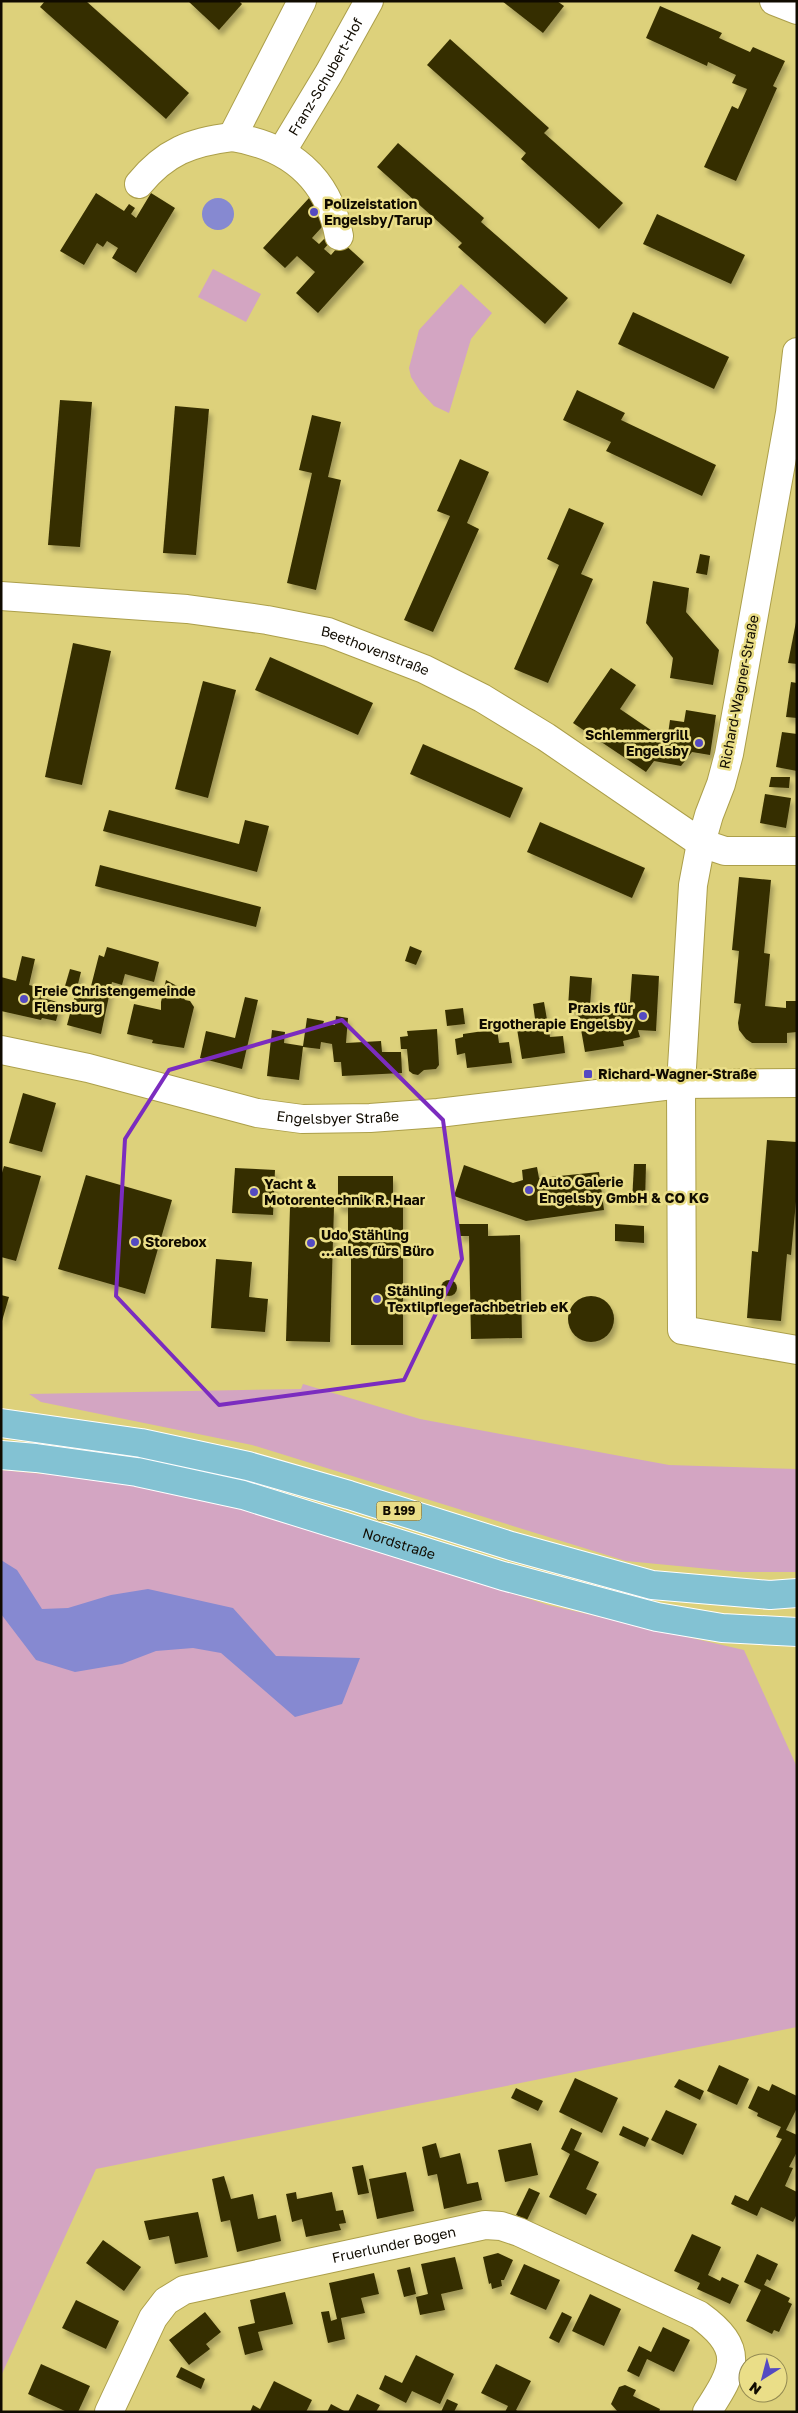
<svg xmlns="http://www.w3.org/2000/svg" width="798" height="2413" font-family="'Golos Text',sans-serif">
  <style>
    .green { fill: #d3a5c2 }
    .water { fill: #8689d1 }
    .building { fill: #362f00; filter: url(#shadow) }
    .lines { fill: none; stroke-linecap: round; stroke-linejoin: round }
    .minor-casing { stroke: #ac9f4a; stroke-width: 30 }
    .major-casing { stroke: #fff; stroke-width: 30 }
    .minor { stroke: #fff; stroke-width: 28 }
    .major { stroke: #83c2d3; stroke-width: 28 }
    .marked { fill: none; stroke: #7b2cbf; stroke-width: 4; stroke-linejoin: round }
    .poi-dot { fill: #544ac2; stroke: #eade88; stroke-width: 2 }
    .labels { text-anchor: middle; stroke-width: 5; stroke-linejoin: round; paint-order: stroke }
    .shield { fill: #eade88; stroke: #514a29; stroke-width: 1 }
    .shield-label { font-size: 12px; font-weight: bold; fill: #100b00 }
    .street-label { font-size: 14px; fill: #100b00; stroke: #eade88 }
    .poi-label { font-size: 14px; font-weight: bold; fill: #100b00; stroke: #eade88; text-anchor: start }
  </style>
  <defs>
    <filter id="shadow"><feDropShadow dx="3" dy="5.5" stdDeviation="2.5" flood-color="#0004"/></filter>
  </defs>
  <rect width="100%" height="100%" fill="#ddd17b"/>
  <!-- green -->
  <g class="green">
    <path d="M213 269 261 294 246 322 198 297Z"/>
    <path d="M461 284 492 313 471 339 449 413 434 406 420 391 411 377 409 368 419 330Z"/>
    <path d="M303 1384 420 1419 669 1465 797 1469V1572H741L626 1561 252 1445 41 1402 29 1394 301 1389Z"/>
    <path d="M1 1470 108 1480 275 1517 548 1605 744 1650 797 1767V2027L96 2169 1 2376Z"/>
  </g>
  <!-- water -->
  <g class="water">
    <circle cx="218" cy="214" r="16"/>
    <path d="M1 1560 17 1570 42 1609 68 1608 111 1595 148 1589 233 1608 276 1656 360 1658 342 1704 295 1717 221 1653 193 1648 156 1651 122 1664 75 1672 36 1660 1 1614Z"/>
  </g>
  <!-- building -->
  <g class="building">
    <path d="M45 1H86L189 93 166 119 40 7Z"/>
    <path d="M188 1H239L242 4 219 30Z"/>
    <path d="M502 1H557L564 6 543 33Z"/>
    <path d="M660 6 722 33 719 38 750 52 753 47 785 61 773 86 777 88 736 181 704 167 732 106 738 109 747 89 732 83 736 75 708 62 707 66 646 38Z"/>
    <path d="M450 39 549 128 544 133 623 203 599 229 521 159 526 153 427 65Z"/>
    <path d="M398 143 484 218 481 222 568 298 545 324 458 247 462 243 377 167Z"/>
    <path d="M96 193 124 211 129 204 135 208 131 214 136 218 151 193 175 208 136 273 112 258 118 248 107 241 103 247 97 243 84 265 60 251Z"/>
    <path d="M309 198 331 217 312 238 319 244 326 237 330 242 324 249 331 255 342 242 364 262 318 313 296 293 315 272 297 256 285 268 263 248Z"/>
    <path d="M657 214 745 255 731 284 643 244Z"/>
    <path d="M633 312 729 357 714 389 618 344Z"/>
    <path d="M577 390 625 413 621 420 716 465 702 496 606 451 611 442 563 420Z"/>
    <path d="M60 400 92 402 80 547 48 545Z"/>
    <path d="M175 406 209 409 196 555 163 553Z"/>
    <path d="M312 415 341 422 328 477 341 480 316 590 287 583 312 473 299 470Z"/>
    <path d="M460 459 489 472 467 523 479 529 433 632 404 620 450 516 437 511Z"/>
    <path d="M569 508 604 523 581 574 593 579 548 683 514 669 559 565 547 559Z"/>
    <path d="M700 554 710 556 707 575 696 573Z"/>
    <path d="M653 581 689 588 686 612 719 650 713 685 670 678 673 658 646 623Z"/>
    <path d="M796 622H797V664L788 663Z"/>
    <path d="M73 643 111 651 82 785 45 777Z"/>
    <path d="M270 657 373 703 358 735 255 690Z"/>
    <path d="M611 668 636 685 620 709 667 741 670 720 684 722 686 710 716 715 710 755 692 752 681 766 654 761 646 772 573 723Z"/>
    <path d="M203 681 236 690 208 798 175 789Z"/>
    <path d="M791 682 797 683V718L786 717Z"/>
    <path d="M782 732 797 734V771L776 767Z"/>
    <path d="M423 744 523 788 510 818 410 774Z"/>
    <path d="M771 777H790L789 788 769 787Z"/>
    <path d="M765 794 791 798 786 828 760 823Z"/>
    <path d="M109 810 239 844 245 820 269 826 257 872 103 831Z"/>
    <path d="M540 822 645 868 632 898 527 852Z"/>
    <path d="M100 865 261 907 256 927 95 886Z"/>
    <path d="M739 877 771 880 764 953 770 954 765 1006 786 1008V1001H797V1032L787 1033V1043H752L746 1039 739 1030 738 1023 741 1004 734 1003 739 951 732 950Z"/>
    <path d="M410 946 422 951 416 965 405 961Z"/>
    <path d="M107 947 159 962 154 982 125 974 122 985 112 982 101 1034 67 1025 76 991 89 994 99 955 104 957Z"/>
    <path d="M22 956 35 959 29 985 46 989 43 998 61 1003 56 1021 42 1018 41 1020 1 1011V977L16 981Z"/>
    <path d="M70 969 81 972 77 988 65 986Z"/>
    <path d="M632 974 659 976 656 1031 638 1030 640 1037 623 1041 624 1046 585 1052 579 1018 574 1008H568L570 976 592 978 590 1006 593 1016 618 1012 617 1006 630 1002Z"/>
    <path d="M166 980 177 986 185 1000 190 1001 194 1007 184 1048 152 1043 153 1040 127 1034 134 1004 161 1010V1002Z"/>
    <path d="M245 997 258 1000 242 1069 200 1058 206 1031 235 1038Z"/>
    <path d="M544 1002 550 1037 563 1036 565 1053 522 1059 517 1029 536 1026 533 1004Z"/>
    <path d="M463 1008 465 1024 447 1026 445 1010Z"/>
    <path d="M336 1016 348 1018 346 1043 381 1041 382 1052H401L402 1073 342 1076 341 1062H334L332 1044 321 1042 320 1049 303 1047 299 1080 267 1076 272 1030 285 1032 284 1043 303 1046 307 1018 324 1021 323 1024 335 1025Z"/>
    <path d="M437 1029 439 1065 436 1069 424 1070 418 1075 413 1074 409 1071 407 1049H401L400 1037 408 1036 407 1031Z"/>
    <path d="M497 1029 499 1043 509 1042 512 1063 467 1068 465 1053 457 1055 455 1039 463 1037V1034Z"/>
    <path d="M23 1093 56 1103 42 1152 9 1143Z"/>
    <path d="M767 1140 797 1142V1191L791 1255 787 1254 781 1321 747 1318 752 1251 758 1252Z"/>
    <path d="M634 1164H646L645 1203 632 1202Z"/>
    <path d="M464 1165 513 1183 523 1180 522 1170 537 1167 539 1178 599 1172 604 1210 526 1221 454 1196Z"/>
    <path d="M4 1166 41 1176 16 1261 1 1257V1176Z"/>
    <path d="M235 1168 275 1170 273 1215 232 1213Z"/>
    <path d="M86 1175 172 1200 145 1294 58 1269Z"/>
    <path d="M338 1176H393V1198H403V1345H351V1252L348 1251V1207H338Z"/>
    <path d="M290 1207H334L330 1342 286 1341Z"/>
    <path d="M459 1224H488V1236L520 1235 522 1338 471 1339 469 1236H459Z"/>
    <path d="M615 1224 644 1226V1243L615 1241Z"/>
    <path d="M216 1259 252 1262 249 1297 268 1299 265 1332 211 1328Z"/>
    <circle cx="449" cy="1288" r="8"/>
    <path d="M1 1295 9 1297 2 1321H1Z"/>
    <circle cx="591" cy="1319" r="23"/>
    <path d="M719 2065 749 2079 737 2105 707 2091Z"/>
    <path d="M575 2078 618 2098 602 2133 559 2112Z"/>
    <path d="M679 2079 704 2091 700 2100 674 2087Z"/>
    <path d="M772 2084 797 2096V2108L786 2130 797 2135V2152L789 2167 793 2168 785 2186 797 2192V2214L793 2222 761 2207 757 2216 731 2204 735 2195 748 2201 782 2139 776 2137 781 2127 757 2116 758 2113 748 2108 758 2086 769 2091Z"/>
    <path d="M516 2088 543 2101 538 2111 511 2098Z"/>
    <path d="M666 2110 697 2124 683 2155 651 2140Z"/>
    <path d="M623 2126 649 2138 645 2147 619 2135Z"/>
    <path d="M571 2128 582 2133 574 2150 599 2162 586 2189 597 2194 586 2215 549 2197 570 2154 561 2149Z"/>
    <path d="M436 2143 440 2158 460 2153 467 2184 478 2182 482 2200 444 2209 437 2174 428 2176 422 2147Z"/>
    <path d="M531 2143 538 2175 505 2182 498 2150Z"/>
    <path d="M363 2165 369 2193 358 2195 352 2167Z"/>
    <path d="M406 2172 414 2211 377 2219 369 2179Z"/>
    <path d="M224 2176 231 2199 253 2194 258 2219 276 2215 281 2241 237 2252 230 2220 221 2222 212 2179Z"/>
    <path d="M529 2188 540 2193 527 2220 516 2215Z"/>
    <path d="M296 2192 297 2199 332 2192 336 2211 343 2210 346 2223 339 2224 341 2230 306 2237 302 2219 292 2222 286 2194Z"/>
    <path d="M198 2212 208 2257 175 2264 169 2236 149 2240 144 2221Z"/>
    <path d="M692 2234 721 2247 708 2275 720 2281 722 2277 739 2285 730 2304 697 2289 700 2283 674 2271Z"/>
    <path d="M103 2240 141 2267 124 2291 86 2263Z"/>
    <path d="M498 2253 513 2260 504 2280H501L502 2286 492 2289 491 2283 489 2284 483 2257Z"/>
    <path d="M757 2254 778 2264 770 2281 767 2279 764 2285 790 2298 788 2302 792 2304 779 2332 774 2330 772 2334 746 2321 761 2290 744 2282Z"/>
    <path d="M455 2257 463 2289 441 2294 445 2310 420 2315 416 2297 428 2294 421 2264Z"/>
    <path d="M524 2264 560 2280 546 2310 510 2294Z"/>
    <path d="M410 2267 416 2294 404 2297 397 2270Z"/>
    <path d="M374 2273 379 2294 361 2298 365 2313 341 2318 345 2339 328 2343 321 2312 329 2311 331 2321 337 2319 329 2283Z"/>
    <path d="M285 2292 293 2324 258 2332 263 2350 245 2355 238 2327 255 2323 250 2300Z"/>
    <path d="M590 2294 621 2309 604 2346 572 2331Z"/>
    <path d="M76 2300 119 2321 106 2349 62 2328Z"/>
    <path d="M205 2312 221 2332 206 2344 210 2349 189 2365 169 2340Z"/>
    <path d="M562 2312 572 2317 559 2343 549 2338Z"/>
    <path d="M663 2327 690 2340 674 2372 647 2359 639 2377 627 2371 639 2346 651 2352Z"/>
    <path d="M416 2355 454 2374 440 2404 412 2391 406 2403 379 2389 385 2375 402 2383Z"/>
    <path d="M41 2364 90 2386 78 2412H67L28 2394Z"/>
    <path d="M496 2364 531 2381 516 2410 519 2412H505L508 2406 481 2393Z"/>
    <path d="M181 2367 205 2379 201 2389 176 2377Z"/>
    <path d="M274 2381 312 2400 306 2412H250L253 2405 260 2409Z"/>
    <path d="M625 2385 636 2390 633 2396 660 2409 659 2412H618L611 2404 619 2387Z"/>
    <path d="M357 2394 380 2405 376 2412H348Z"/>
    <path d="M447 2399 458 2404 454 2412H441Z"/>
    <path d="M331 2404 346 2412H327Z"/>
  </g>
  <g class="lines">
    <defs>
      <g id="minor">
        <path d="M302 1 232 137C289 146 328 177 339 236"/>
        <path d="M774 1 797 10"/>
        <path id="s1" d="M282 151 329 73 369 1"/>
        <path d="M139 184C165 152 191 142 232 137"/>
        <path d="M797 352 790 413 729 754 721 784 709 815 701 843 693 885 681 1084 682 1330 797 1350"/>
        <path id="s2" d="M1 596 187 609 267 620 328 632 424 669 482 698 546 737 701 843 725 851H797"/>
        <path id="s3" d="M1 1050 88 1068 257 1113 302 1119 370 1118 438 1113 681 1084 797 1083"/>
        <path id="s4" d="M109 2412 153 2318 166 2301 184 2290 485 2225 501 2226 519 2232 699 2315C746 2349 735 2369 707 2412"/>
      </g>
      <g id="major">
        <path d="M1 1423 141 1443 248 1466 349 1495 511 1546 652 1585 770 1595 797 1593"/>
        <path id="s5" d="M1 1455 36 1458 137 1472 243 1495 503 1576 657 1617 722 1628 797 1632"/>
      </g>
    </defs>
    <!-- minor casing -->
    <use href="#minor" class="minor-casing"/>
    <!-- major casing -->
    <use href="#major" class="major-casing"/>
    <!-- minor -->
    <use href="#minor" class="minor"/>
    <!-- major -->
    <use href="#major" class="major"/>
  </g>
  <!-- marked area -->
  <path class="marked" d="M342 1020 443 1120 462 1259 404 1380 219 1405 116 1296 125 1139 169 1070Z"/>
  <!-- markers -->
  <g class="poi-dot">
    <circle cx="314" cy="212" r="5"/>
    <circle cx="699" cy="743" r="5"/>
    <circle cx="24" cy="999" r="5"/>
    <circle cx="643" cy="1016" r="5"/>
    <rect x="583" y="1069" width="10" height="10" rx="2.5"/>
    <circle cx="529" cy="1190" r="5"/>
    <circle cx="254" cy="1192" r="5"/>
    <circle cx="135" cy="1242" r="5"/>
    <circle cx="311" cy="1243" r="5"/>
    <circle cx="377" cy="1299" r="5"/>
  </g>
  <g class="labels">
    <!-- shield labels -->
    <rect class="shield" x="376.5" y="1501.5" width="45" height="19" rx="4"/>
    <g class="shield-label">
      <text x="399" y="1515">B 199</text>
    </g>
    <!-- street labels -->
    <g class="street-label">
      <text dy="5" stroke="none"><textPath href="#s1" startOffset="86">Franz-Schubert-Hof</textPath></text>
      <text dy="5" stroke="none"><textPath href="#s2" startOffset="380">Beethovenstraße</textPath></text>
      <text transform="translate(739 692) rotate(-79)" y="5">Richard-Wagner-Straße</text>
      <text dy="5" stroke="none"><textPath href="#s3" startOffset="345">Engelsbyer Straße</textPath></text>
      <text dy="5" stroke="none"><textPath href="#s5" startOffset="409">Nordstraße</textPath></text>
      <text dy="5" stroke="none"><textPath href="#s4" startOffset="361">Fruerlunder Bogen</textPath></text>
    </g>
    <!-- poi labels -->
    <g class="poi-label">
      <text x="324" y="209">Polizeistation<tspan x="324" dy="16">Engelsby/Tarup</tspan></text>
      <text x="689" y="740" text-anchor="end">Schlemmergrill<tspan x="689" dy="16">Engelsby</tspan></text>
      <text x="34" y="996">Freie Christengemeinde<tspan x="34" dy="16">Flensburg</tspan></text>
      <text x="633" y="1013" text-anchor="end">Praxis für<tspan x="633" dy="16">Ergotherapie Engelsby</tspan></text>
      <text x="598" y="1079">Richard-Wagner-Straße</text>
      <text x="539" y="1187">Auto Galerie<tspan x="539" dy="16">Engelsby GmbH &amp; CO KG</tspan></text>
      <text x="264" y="1189">Yacht &amp;<tspan x="264" dy="16">Motorentechnik R. Haar</tspan></text>
      <text x="321" y="1240">Udo Stähling<tspan x="321" dy="16">…alles fürs Büro</tspan></text>
      <text x="145" y="1247">Storebox</text>
      <text x="387" y="1296">Stähling<tspan x="387" dy="16">Textilpflegefachbetrieb eK</tspan></text>
    </g>
  </g>
  <!-- border -->
  <rect width="798" height="2413" fill="none" stroke="#100b00" stroke-width="5"/>
  <!-- north arrow -->
  <g transform="translate(763 2378) rotate(216)"><circle r="24" fill="#eade88" stroke="#938a52"/>
  <path d="M0-4L9 19L0 12L-9 19Z" fill="#544ac2"/>
  <text y="-8" font-size="14" font-weight="bold" text-anchor="middle" fill="#100b00">N</text>
  </g>
</svg>
